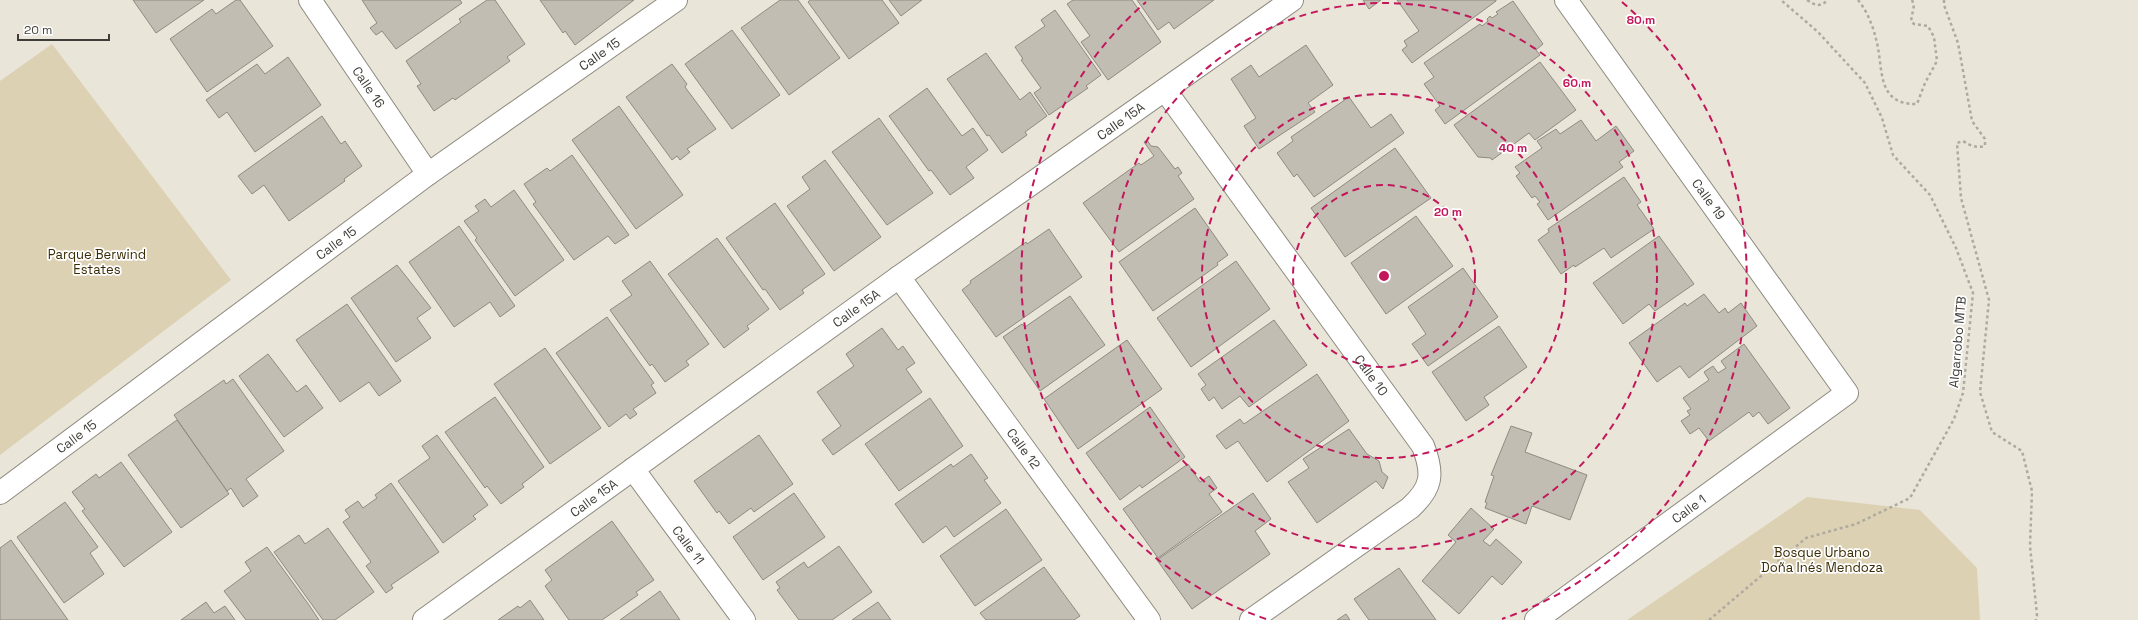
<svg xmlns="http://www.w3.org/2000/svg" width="2138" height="620" font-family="'Space Grotesk',sans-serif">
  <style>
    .green { fill: #ddd1b4 }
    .building { fill: #c2bdb2; stroke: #8f8b80 }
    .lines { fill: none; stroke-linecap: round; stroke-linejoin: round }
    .minor-casing { stroke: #8e8a7f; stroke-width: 24 }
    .path { stroke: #aeaaa0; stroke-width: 2.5; stroke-dasharray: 3 3; stroke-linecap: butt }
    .minor { stroke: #fff; stroke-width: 22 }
    .ring { fill: none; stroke: #c2185b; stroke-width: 2; stroke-dasharray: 7 5 }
    .labels { text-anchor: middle; stroke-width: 3.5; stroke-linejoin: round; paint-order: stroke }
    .street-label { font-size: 13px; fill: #3f3d38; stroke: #fff }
    .park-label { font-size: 13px; fill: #392b03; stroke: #fff }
    .centre { fill: #c2185b; stroke: #fff; stroke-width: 2 }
    .ring-label { font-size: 12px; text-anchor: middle; font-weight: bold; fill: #c2185b; stroke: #fff; stroke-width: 3.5; stroke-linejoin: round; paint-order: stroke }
  </style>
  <rect width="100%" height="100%" fill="#eae5d9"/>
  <!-- green -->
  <g class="green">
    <path d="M52 44 231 280 0 455V81Z"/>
    <path d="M1807 497 1920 510 1977 568 1980 620H1627Z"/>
  </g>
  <!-- building -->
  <g class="building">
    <path d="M133 0H204L156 33Z"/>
    <path d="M236 0H240L273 46 207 92 170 39 212 9 216 14Z"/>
    <path d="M362 0H460L462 3 396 49 382 31 376 35 370 28 377 23Z"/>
    <path d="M487 0H495L525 44 507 57 510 61 455 100 453 98 434 111 417 86 421 84 406 61 461 22 459 19Z"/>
    <path d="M540 0H634L575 45 565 31 563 33Z"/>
    <path d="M780 0H798L840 58 789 95 741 28Z"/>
    <path d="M810 0H882L899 23 849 59 808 2Z"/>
    <path d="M889 0H922L901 16Z"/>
    <path d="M1073 0H1132L1161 42 1108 80 1081 42 1090 36 1067 4Z"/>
    <path d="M1137 0H1214L1174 29 1169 22 1158 30Z"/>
    <path d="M1363 0H1381L1369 9Z"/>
    <path d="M1397 0H1496V1L1412 63 1402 50 1407 46 1404 41 1419 31Z"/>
    <path d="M1513 1 1543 44 1536 50 1540 55 1445 124 1435 110 1440 106 1424 84 1434 77 1424 63 1480 24 1482 26 1488 21 1487 19 1490 16 1492 18 1498 14 1496 12Z"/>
    <path d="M1055 10 1101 75 1086 86 1088 88 1049 115 1034 93 1041 88 1021 60 1023 59 1015 47 1045 26 1041 20Z"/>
    <path d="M732 30 780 95 732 129 685 64Z"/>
    <path d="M1306 45 1333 85 1308 103 1315 112 1259 149 1244 126 1256 118 1231 79 1251 65 1259 77Z"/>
    <path d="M986 53 1020 100 1030 92 1047 116 1025 132 1027 135 1002 153 989 135 987 136 947 79Z"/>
    <path d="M288 57 321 105 255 152 227 112 219 118 206 100 257 64 265 74Z"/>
    <path d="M1540 62 1576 110 1535 140 1529 133 1492 160 1491 158 1478 157 1454 125Z"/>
    <path d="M672 64 687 84 685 87 716 129 687 149 690 152 680 160 677 156 672 160 626 97Z"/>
    <path d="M927 88 962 136 973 128 988 150 966 167 974 178 950 195 931 170 929 171 889 116Z"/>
    <path d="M1349 97 1371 128 1391 114 1404 133 1314 197 1297 174 1294 177 1277 153 1293 141 1291 137Z"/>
    <path d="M619 106 683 195 636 229 572 140Z"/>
    <path d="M322 116 341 144 345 141 362 166 344 179 345 181 289 221 264 185 252 194 238 176Z"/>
    <path d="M879 118 933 193 887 225 832 152Z"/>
    <path d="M1581 120 1596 141 1616 126 1634 151 1619 162 1623 167 1548 220 1537 204 1540 202 1535 196 1532 198 1516 176 1520 173 1515 167 1542 148 1537 141 1556 129 1560 134Z"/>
    <path d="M1147 140 1151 146 1158 147 1175 169 1178 167 1182 173 1178 176 1194 199 1119 252 1083 203 1139 163 1141 165 1154 156 1144 142Z"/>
    <path d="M1395 148 1431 198 1345 257 1311 208Z"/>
    <path d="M572 155 629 235 615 244 608 236 574 260 533 204 536 202 524 184 547 168 550 171Z"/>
    <path d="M825 160 881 237 834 271 787 206 810 189 802 177Z"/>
    <path d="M1624 177 1641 202 1637 205 1654 229 1611 258 1604 248 1575 267 1574 265 1561 274 1538 240 1549 232 1548 229Z"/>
    <path d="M514 190 564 260 515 296 475 240 477 238 464 221 479 211 475 206 485 199 491 207Z"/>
    <path d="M775 203 825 274 802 290 804 293 780 310 765 289 763 290 726 238Z"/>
    <path d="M1195 208 1228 255 1217 263 1218 265 1153 311 1119 262Z"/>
    <path d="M1416 216 1453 266 1386 314 1351 263Z"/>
    <path d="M459 226 515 306 500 317 490 302 454 327 409 262Z"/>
    <path d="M1049 229 1082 277 996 337 962 290 971 283 970 281 1026 242 1027 244Z"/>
    <path d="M1659 236 1694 284 1655 311 1649 304 1623 324 1593 283Z"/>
    <path d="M717 238 769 309 747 326 749 329 724 348 668 274Z"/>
    <path d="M650 261 709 344 686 361 689 365 665 382 652 364 650 366 610 310 632 295 622 281Z"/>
    <path d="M1236 261 1270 309 1191 367 1157 318Z"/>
    <path d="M397 265 431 308 417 318 431 338 396 362 351 298Z"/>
    <path d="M1463 268 1498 317 1428 366 1412 344 1426 334 1408 307Z"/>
    <path d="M1704 294 1719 313 1725 308 1728 313 1741 303 1757 326 1689 378 1680 366 1657 382 1629 343 1685 303 1687 306Z"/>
    <path d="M1070 296 1105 345 1040 391 1003 337 1022 324 1025 327Z"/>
    <path d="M347 304 401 381 379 396 369 382 340 402 296 340Z"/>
    <path d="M607 317 654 383 651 385 656 393 633 409 637 414 630 419 626 414 609 427 556 353Z"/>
    <path d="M1274 320 1307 365 1249 407 1240 396 1222 409 1214 397 1209 401 1201 389 1206 385 1198 374Z"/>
    <path d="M1499 326 1527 367 1484 397 1489 405 1466 421 1432 372Z"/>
    <path d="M882 328 898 350 903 346 915 363 906 369 922 392 833 455 822 440 841 426 817 392 854 366 846 354Z"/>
    <path d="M1127 340 1162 389 1078 449 1044 399Z"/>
    <path d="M1744 344 1790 408 1768 424 1759 412 1753 417 1749 412 1709 441 1699 428 1690 434 1681 421 1690 415 1687 411 1691 409 1683 398 1709 380 1704 372 1713 366 1718 373 1726 368 1721 361Z"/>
    <path d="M545 348 601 428 550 464 494 384Z"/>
    <path d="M268 354 297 392 306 385 323 408 284 437 239 376Z"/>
    <path d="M1317 374 1349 421 1267 482 1238 441 1226 449 1216 436 1240 419 1244 424Z"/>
    <path d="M233 379 284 451 246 479 258 496 243 507 231 488 227 491 174 415 224 380 226 384Z"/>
    <path d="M495 397 544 467 522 484 524 487 501 504 487 486 485 488 445 432Z"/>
    <path d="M930 398 963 446 899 491 865 444Z"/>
    <path d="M1150 407 1185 457 1142 488 1140 485 1120 500 1086 453Z"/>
    <path d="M177 420 229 494 181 528 128 455Z"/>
    <path d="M1511 426 1532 433 1525 452 1587 475 1570 520 1532 506 1526 524 1485 508 1487 503 1485 502 1494 476 1491 475Z"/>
    <path d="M1349 429 1367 454 1379 461 1382 472 1388 477 1383 489 1376 481 1317 523 1288 482 1309 468 1303 459Z"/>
    <path d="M437 435 488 505 473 516 476 519 443 543 398 481 430 458 422 446Z"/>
    <path d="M759 435 793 484 754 512 751 508 729 524 719 511 717 513 694 481Z"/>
    <path d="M971 454 988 478 984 480 1001 503 954 537 946 526 923 543 895 504 951 464 953 467Z"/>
    <path d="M121 462 172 532 124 567 82 511 85 509 72 492 96 474 99 478Z"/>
    <path d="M1188 464 1200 482 1209 476 1217 488 1209 494 1222 512 1158 558 1123 509Z"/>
    <path d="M391 483 439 552 391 585 393 588 386 593 366 566 371 562 343 522 350 517 345 510 358 501 363 508 377 498 375 495Z"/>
    <path d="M794 493 825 537 763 580 733 537Z"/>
    <path d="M1253 493 1271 519 1255 531 1270 554 1192 609 1157 560Z"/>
    <path d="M65 502 98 547 90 553 104 574 64 603 17 537Z"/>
    <path d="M1471 508 1494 529 1483 541 1490 546 1496 539 1522 562 1502 585 1492 576 1459 614 1422 581 1456 542 1448 535Z"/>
    <path d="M1006 509 1042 560 975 606 940 556Z"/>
    <path d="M612 521 654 580 636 592 638 595 602 620H569L545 586 552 580 545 570Z"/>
    <path d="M328 528 374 592 335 620H323L274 552 299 535 305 544Z"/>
    <path d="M11 540 68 620H0V548Z"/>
    <path d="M839 546 872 592 832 620H799L777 590 780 588 776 582 804 562 808 568Z"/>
    <path d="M267 547 309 605 319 620H246L224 591 251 571 245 562Z"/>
    <path d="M1044 567 1080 616 1074 620H986L980 613Z"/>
    <path d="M1399 568 1436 620H1369L1354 599Z"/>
    <path d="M660 591 680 620H620Z"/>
    <path d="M530 600 544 620H498L518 606 520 608Z"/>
    <path d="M206 602 214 613 225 606 235 620H181Z"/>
    <path d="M878 602 891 620H852Z"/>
    <path d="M1346 614 1350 620H1337Z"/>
  </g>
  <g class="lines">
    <defs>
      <g id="minor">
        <path id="s1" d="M310 0 428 174"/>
        <path id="s2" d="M1165 90 1423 446C1434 474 1432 488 1410 508L1251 620"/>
        <path id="s3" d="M899 277 1149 620"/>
        <path id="s4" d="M633 469 744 620"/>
        <path id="s5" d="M0 493 428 174 676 0"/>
        <path id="s6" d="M424 620 899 277 1292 0"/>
        <path id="s7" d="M1536 620 1847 393 1566 0"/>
      </g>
    </defs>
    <!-- minor casing -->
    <use href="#minor" class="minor-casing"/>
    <!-- path -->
    <g class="path">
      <path d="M1807 0C1816 6 1820 7 1828 0"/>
      <path d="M1858 0C1867 11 1873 26 1876 39 1884 67 1875 105 1917 104L1925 83 1937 61 1934 37 1928 26 1914 24 1911 21 1914 5 1912 0"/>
      <path d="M1944 0V5L1958 43 1972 121 1985 139V146C1976 148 1971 146 1963 141L1957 143 1961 198 1989 300 1980 392 1992 432 2022 451 2032 491 2030 546 2037 615 2036 620"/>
      <path d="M1709 620 1806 538 1856 524 1910 498 1954 419 1963 393 1973 293 1956 248 1930 195 1893 155 1882 118 1865 83 1818 32 1781 0"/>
    </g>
    <!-- minor -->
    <use href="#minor" class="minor"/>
  </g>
  <!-- distance rings -->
  <g class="ring">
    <circle cx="1384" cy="276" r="91"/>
    <circle cx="1384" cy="276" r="182"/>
    <circle cx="1384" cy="276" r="273"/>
    <path d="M1266 619A363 363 0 0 1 1146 2M1622 2A363 363 0 0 1 1502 619"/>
  </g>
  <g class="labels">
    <!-- street labels -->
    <g class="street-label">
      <text dy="5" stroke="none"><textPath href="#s5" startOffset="743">Calle 15</textPath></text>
      <text dy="5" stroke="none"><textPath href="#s1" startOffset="105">Calle 16</textPath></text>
      <text dy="5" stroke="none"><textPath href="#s6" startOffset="857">Calle 15A</textPath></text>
      <text transform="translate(1709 199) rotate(54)" y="5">Calle 19</text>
      <text dy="5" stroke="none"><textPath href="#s5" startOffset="419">Calle 15</textPath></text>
      <text dy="5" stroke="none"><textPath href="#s6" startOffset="533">Calle 15A</textPath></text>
      <text transform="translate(1957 342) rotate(-85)" y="5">Algarrobo MTB</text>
      <text dy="5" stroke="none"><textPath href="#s2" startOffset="352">Calle 10</textPath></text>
      <text dy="5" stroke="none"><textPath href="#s5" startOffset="95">Calle 15</textPath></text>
      <text dy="5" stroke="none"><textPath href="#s3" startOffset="212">Calle 12</textPath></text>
      <text dy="5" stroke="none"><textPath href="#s6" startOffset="209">Calle 15A</textPath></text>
      <text dy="5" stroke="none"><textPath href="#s7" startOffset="189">Calle 1</textPath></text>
      <text dy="5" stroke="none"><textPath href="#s4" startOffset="94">Calle 11</textPath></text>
    </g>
    <!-- park labels -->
    <g class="park-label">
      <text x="97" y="259">Parque Berwind<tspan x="97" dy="15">Estates</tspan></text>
      <text x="1822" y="557">Bosque Urbano<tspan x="1822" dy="15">Doña Inés Mendoza</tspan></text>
    </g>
  </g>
  <circle cx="1384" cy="276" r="6" class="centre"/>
  <g class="ring-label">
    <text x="1641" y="24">80 m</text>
    <text x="1577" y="87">60 m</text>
    <text x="1513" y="152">40 m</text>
    <text x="1448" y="216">20 m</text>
  </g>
  <!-- scale -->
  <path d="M18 34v6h91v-6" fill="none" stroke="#3f3d38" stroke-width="2"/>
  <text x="24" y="34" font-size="12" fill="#3f3d38" stroke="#ffffff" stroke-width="3" paint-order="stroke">20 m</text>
</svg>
